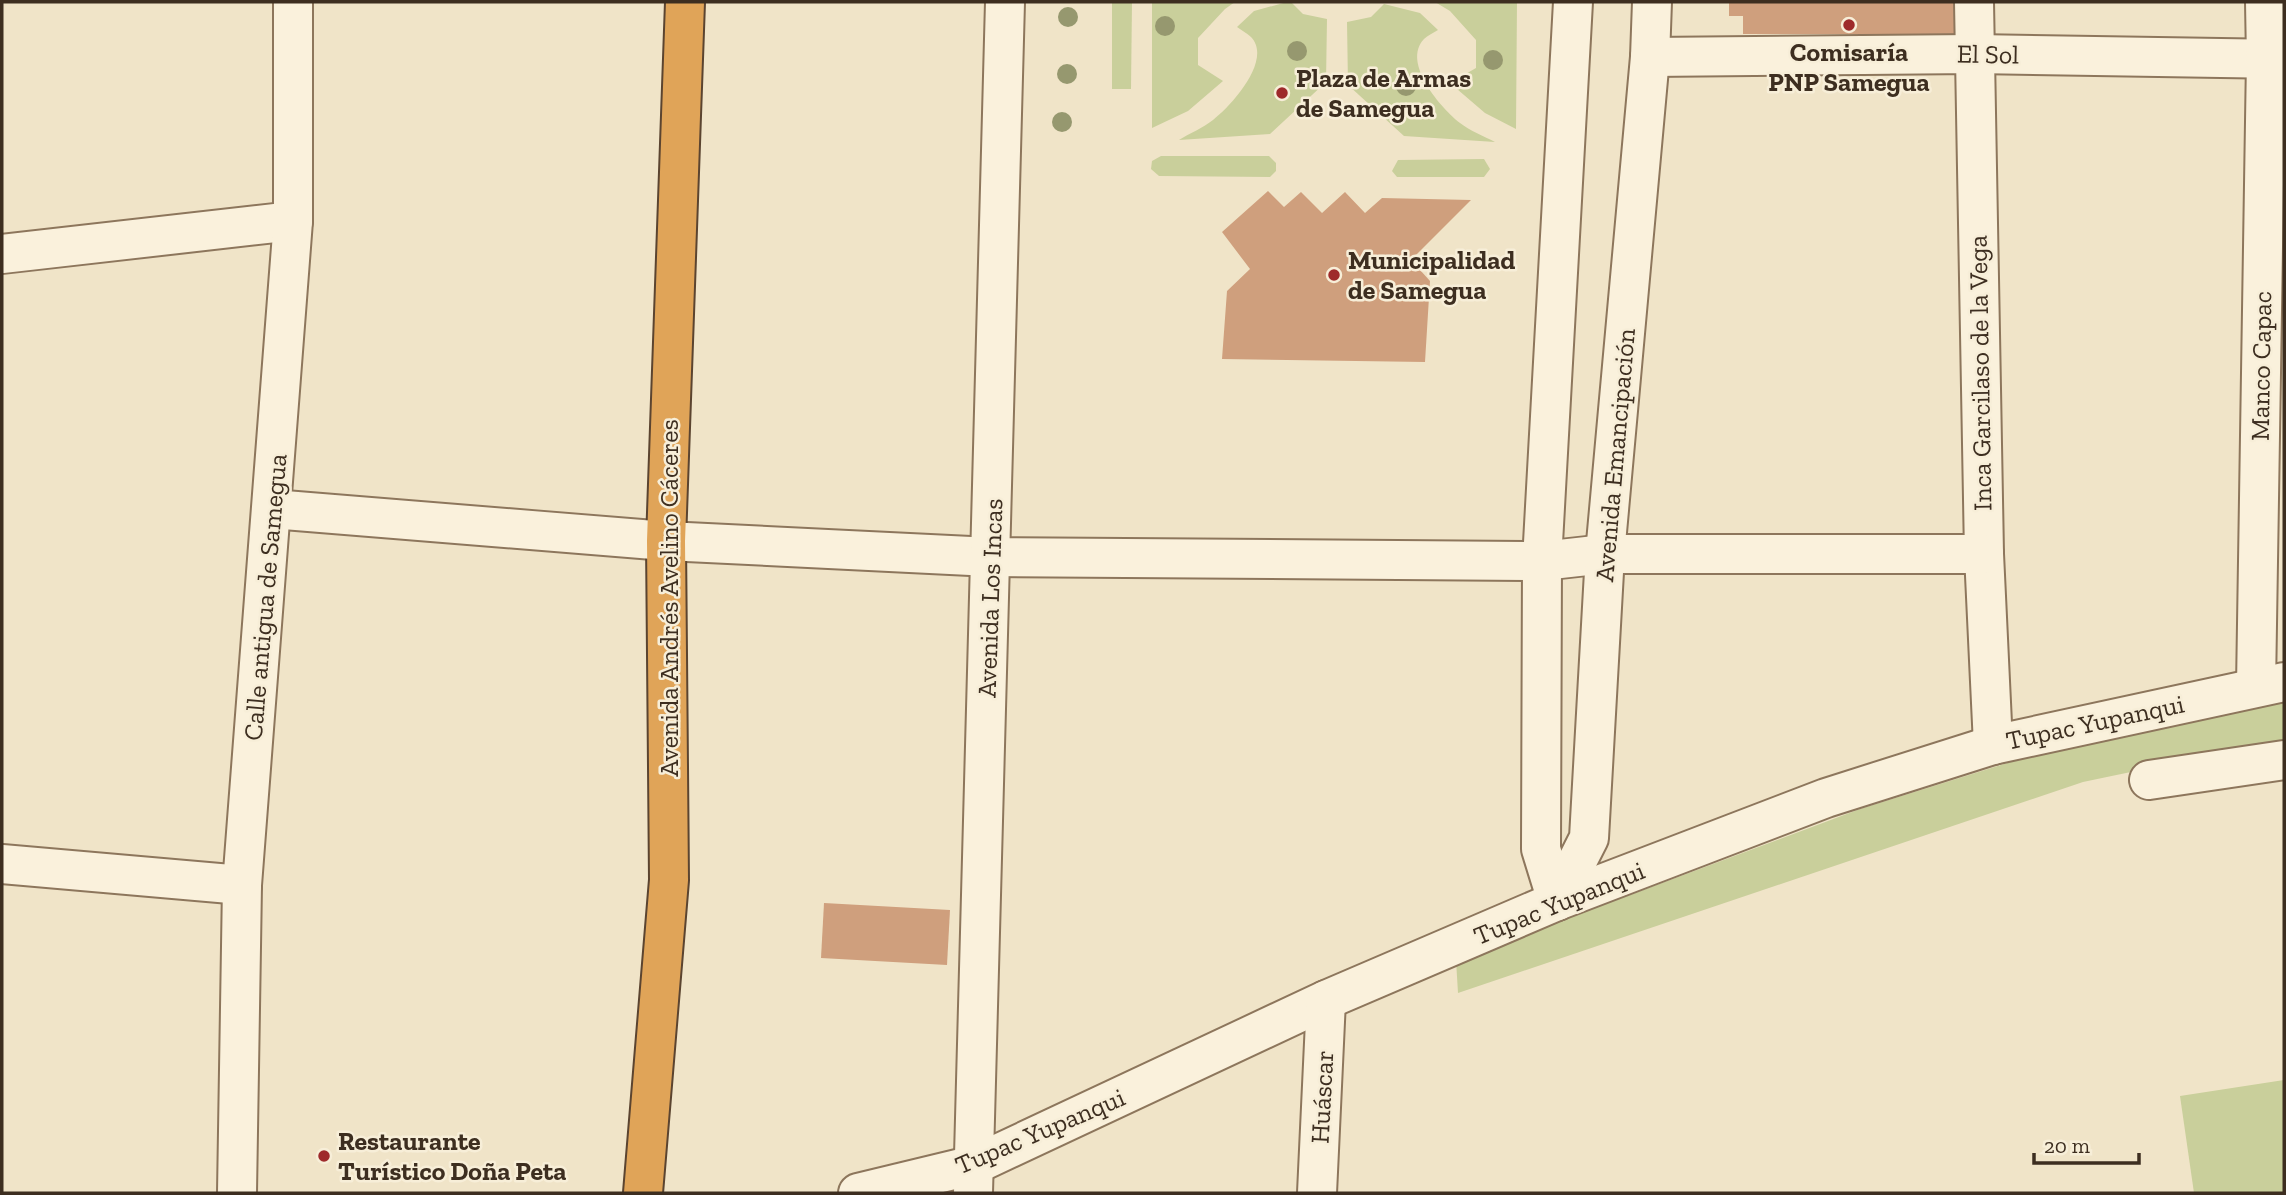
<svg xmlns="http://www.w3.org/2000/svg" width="2286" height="1195" font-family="'Zilla Slab',serif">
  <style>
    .green { fill: #c9cf9b }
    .building { fill: #cf9f7d }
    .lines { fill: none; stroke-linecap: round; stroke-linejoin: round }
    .minor-casing { stroke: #8d765c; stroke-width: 42 }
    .highway-casing { stroke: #5b4430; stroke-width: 42 }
    .minor { stroke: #faf1dc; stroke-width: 38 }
    .highway { stroke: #e0a458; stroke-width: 38 }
    .tree { fill: #96986f }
    .poi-dot { fill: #9e2a2b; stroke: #f7eed8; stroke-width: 2.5 }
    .labels { text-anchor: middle; stroke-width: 5; stroke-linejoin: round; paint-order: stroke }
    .poi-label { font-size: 26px; font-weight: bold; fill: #3d2e20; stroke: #f7eed8; text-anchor: start }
    .street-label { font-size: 26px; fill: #3d2e20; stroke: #f7eed8 }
  </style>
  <rect width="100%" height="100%" fill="#f0e4c8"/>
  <!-- green -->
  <g class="green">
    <path d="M1112 2H1132L1131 89H1112Z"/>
    <path d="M1152 2H1235L1225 9 1198 38V65L1223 81 1188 111 1152 128Z"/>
    <path d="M1287 2H1291L1303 14 1327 19 1326 82 1270 134 1179 140C1190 133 1203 128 1213 120 1231 106 1273 60 1251 37 1247 33 1241 30 1237 27L1254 11Z"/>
    <path d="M1435 2H1517L1516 129 1485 113 1450 83 1476 68V40L1450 11Z"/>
    <path d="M1384 4 1420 13 1438 30C1433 33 1427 36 1424 39 1401 63 1442 109 1460 123 1470 131 1484 136 1495 142L1404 136 1348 85 1347 22 1371 17Z"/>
    <path d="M1161 156H1269L1276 163V171L1270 177 1159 176 1151 169 1152 161Z"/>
    <path d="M1484 159 1490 169 1484 177H1397L1392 171 1398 160Z"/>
    <path d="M2284 702V740L2083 782 1458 993 1456 960 1860 809 2049 750Z"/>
    <path d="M2284 1080V1193H2194L2180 1096Z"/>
  </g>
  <!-- building -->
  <g class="building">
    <path d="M1729 2H1956V34H1743V16H1729Z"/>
    <path d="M1268 191 1284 207 1301 192 1322 213 1345 192 1365 213 1382 198 1471 200 1411 260 1430 281 1425 362 1222 359 1227 291 1250 269 1222 232Z"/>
    <path d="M824 903 950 910 947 965 821 958Z"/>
  </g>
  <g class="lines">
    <defs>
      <g id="minor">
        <path d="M1974 2 1984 554 1993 745"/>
        <path d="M1650 57 1975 54 2284 59"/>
        <path d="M2 254 293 221"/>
        <path d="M272 509 666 541 991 557 1542 561 1605 554H1984"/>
        <path d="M2256 687 2266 59 2265 2"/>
        <path d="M2149 780 2284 760"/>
        <path d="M2 864 242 885"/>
        <path d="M1557 901 1589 838 1605 554 1650 57 1652 2"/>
        <path d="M1557 901 1541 849 1542 561 1573 2"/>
        <path d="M237 1193 242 885 293 221V2"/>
        <path d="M858 1193 974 1165 1326 1000 1557 901 1826 798 1993 745 2284 682"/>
        <path d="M973 1193 1005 2"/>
        <path d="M1317 1193 1326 1000"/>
      </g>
      <path id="highway" d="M643 1193 669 880 666 541 685 2"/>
    </defs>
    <!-- minor casing -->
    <use href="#minor" class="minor-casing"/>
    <!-- highway casing -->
    <use href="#highway" class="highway-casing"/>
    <!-- minor -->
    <use href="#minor" class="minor"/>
    <!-- highway -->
    <use href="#highway" class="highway"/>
  </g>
  <!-- trees -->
  <g class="tree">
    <circle cx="1068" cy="17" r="10"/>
    <circle cx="1165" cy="26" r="10"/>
    <circle cx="1297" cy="51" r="10"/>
    <circle cx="1493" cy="60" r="10"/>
    <circle cx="1067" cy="74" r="10"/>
    <circle cx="1406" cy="86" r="10"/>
    <circle cx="1062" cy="122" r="10"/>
  </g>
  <!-- markers -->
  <g class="poi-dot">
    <circle cx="1849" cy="25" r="7"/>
    <circle cx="1282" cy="93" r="7"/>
    <circle cx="1334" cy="275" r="7"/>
    <circle cx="324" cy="1156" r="7"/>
  </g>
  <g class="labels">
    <!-- poi labels -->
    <g class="poi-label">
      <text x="1849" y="61" text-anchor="middle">Comisaría<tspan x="1849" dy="30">PNP Samegua</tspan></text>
      <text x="1296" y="87">Plaza de Armas<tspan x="1296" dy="30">de Samegua</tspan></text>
      <text x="1348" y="269">Municipalidad<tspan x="1348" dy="30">de Samegua</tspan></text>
      <text x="338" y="1150">Restaurante<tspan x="338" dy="30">Turístico Doña Peta</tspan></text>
    </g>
    <!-- street labels -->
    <g class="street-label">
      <text transform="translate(1988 54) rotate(1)" y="9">El Sol</text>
      <text transform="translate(2261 366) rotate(-89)" y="9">Manco Capac</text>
      <text transform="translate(1980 373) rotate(-91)" y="9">Inca Garcilaso de la Vega</text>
      <text transform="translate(1615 455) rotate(-85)" y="9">Avenida Emancipación</text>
      <text transform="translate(265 597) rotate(-85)" y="9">Calle antigua de Samegua</text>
      <text transform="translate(669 598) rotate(-90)" y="9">Avenida Andrés Avelino Cáceres</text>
      <text transform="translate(990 598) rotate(-88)" y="9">Avenida Los Incas</text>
      <text transform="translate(2095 722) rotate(-12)" y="9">Tupac Yupanqui</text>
      <text transform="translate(1559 903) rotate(-22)" y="9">Tupac Yupanqui</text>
      <text transform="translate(1322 1097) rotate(-87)" y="9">Huáscar</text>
      <text transform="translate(1040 1131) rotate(-23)" y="9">Tupac Yupanqui</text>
    </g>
  </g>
  <!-- border -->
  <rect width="2286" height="1195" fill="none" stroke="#3d2e20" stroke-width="7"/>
  <!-- scale -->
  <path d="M2034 1153v10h105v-10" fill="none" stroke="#3d2e20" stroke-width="3.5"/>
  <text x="2044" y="1153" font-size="21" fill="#3d2e20" stroke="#f7eed8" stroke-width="5" paint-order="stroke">20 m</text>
</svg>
